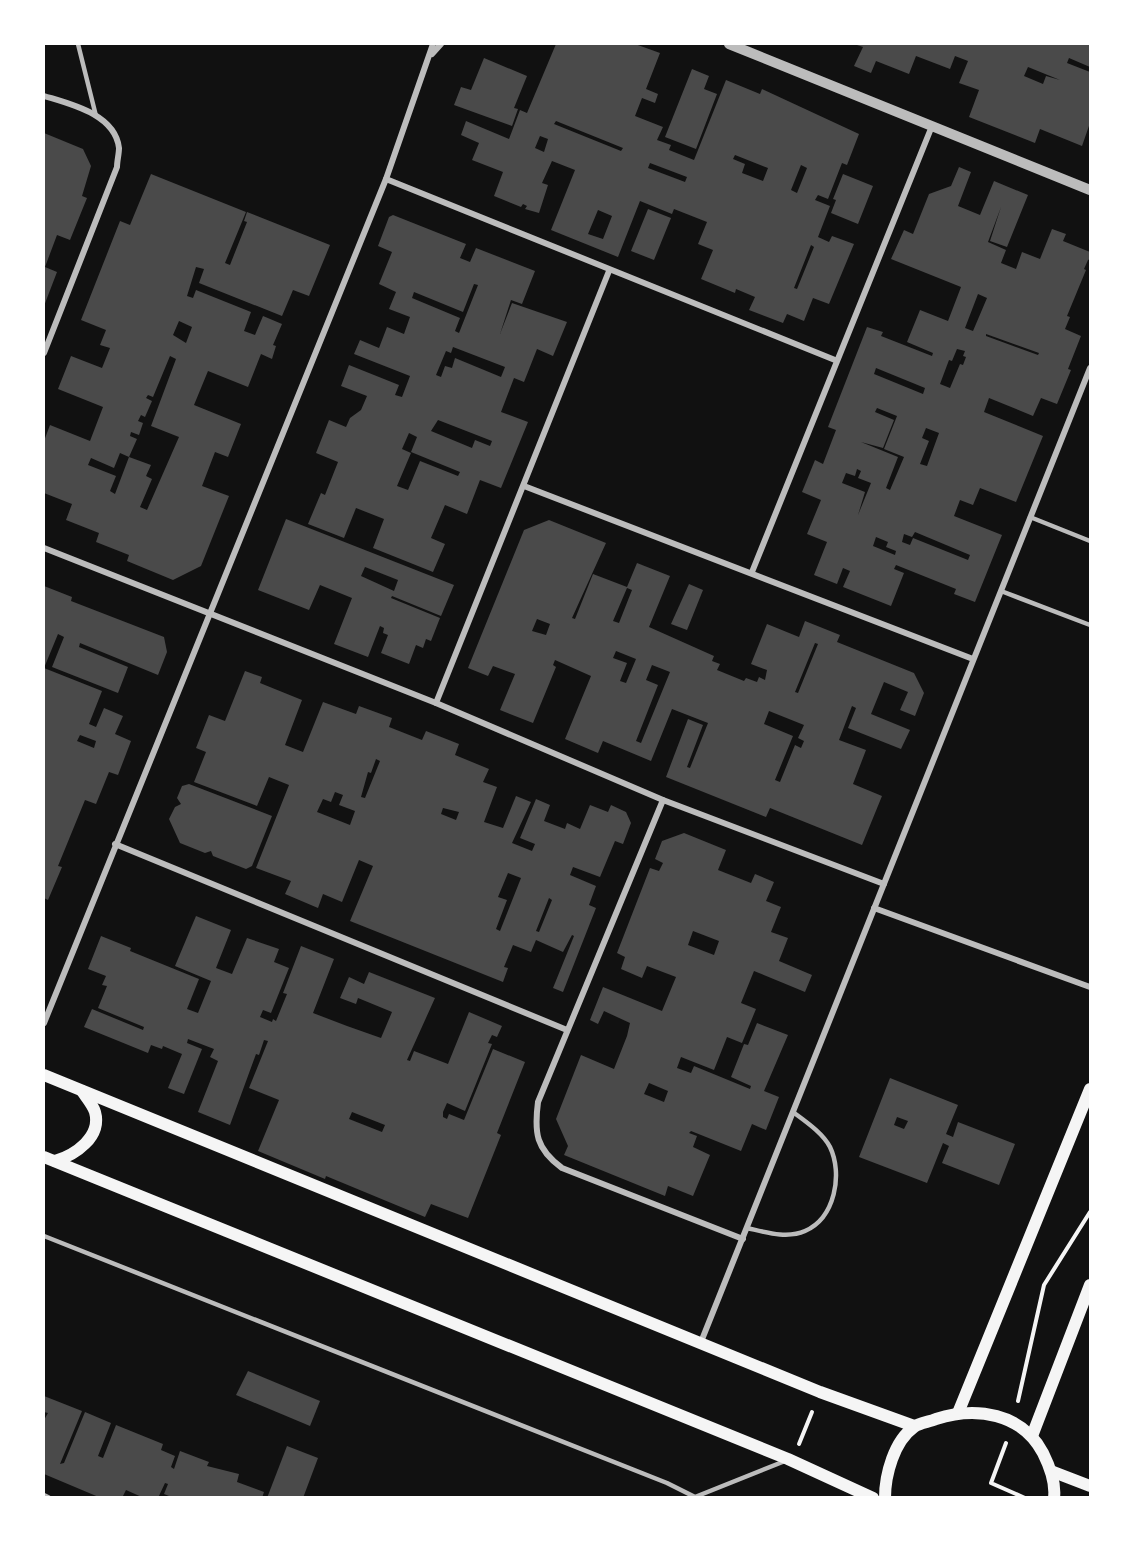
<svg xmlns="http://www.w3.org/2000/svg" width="1134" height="1541" font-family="'Work Sans',sans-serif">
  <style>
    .building { fill: #4a4a4a; fill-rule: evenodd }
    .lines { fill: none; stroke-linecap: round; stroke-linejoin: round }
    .path { stroke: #f5f5f5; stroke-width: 4 }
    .service { stroke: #bcbcbc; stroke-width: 4.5 }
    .minor { stroke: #bcbcbc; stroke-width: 6 }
    .tertiary { stroke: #bcbcbc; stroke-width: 10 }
    .secondary { stroke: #f5f5f5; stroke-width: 12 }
  </style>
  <rect width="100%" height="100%" fill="#111"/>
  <!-- building -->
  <g class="building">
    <path d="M556 44H635L660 53 646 89 658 94 655 103 642 98 635 116 663 127 657 140 671 145 669 150 694 160 726 80 760 94 762 89 859 134 847 165 842 163 828 199 818 195 815 200 830 206 818 237 829 242 832 236 854 244 829 304 813 298 804 321 787 314 783 323 749 310 755 297 736 289 735 293 701 279 713 250 698 244 707 222 674 209 672 214 640 201 618 257 551 230 575 170 552 161 542 183 548 185 539 213 525 209 527 206 523 204 521 207 494 196 503 172 472 160 479 143 461 135 466 121 509 139 520 110 527 113ZM556 121 623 148 621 151 554 124ZM540 136 548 139 544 152 535 148ZM735 155 768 168 763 181 742 173 745 164 733 159ZM650 163 687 177 685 182 648 168ZM801 165 807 168 797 193 791 190ZM598 210 612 216 603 239 588 234ZM811 245 814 247 797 289 794 288Z"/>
    <path d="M854 44H1090V67L1069 58 1067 63 1090 72V123L1082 146 1040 129 1035 143 969 117 979 90 959 83 968 61 955 56 950 69 916 56 909 74 876 61 871 73 854 66 863 47ZM1028 67 1060 80 1046 76 1043 84 1024 76Z"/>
    <path d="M484 58 527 76 514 108 518 109 512 126 454 105 461 87 471 90Z"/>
    <path d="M692 69 709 76 704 89 717 94 696 149 665 137Z"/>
    <path d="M44 133 83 149 91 166 82 196 87 198 70 240 57 235 45 267 57 272 44 306Z"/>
    <path d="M959 167 971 172 958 206 980 215 994 181 1028 195 1007 247 990 241 1001 207 988 242 1006 250 1001 263 1016 269 1022 252 1040 259 1052 229 1066 234 1063 241 1090 252V259L1088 260 1084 269 1086 270 1067 316 1070 317 1065 329 1081 336 1068 369 1071 370 1057 404 1041 398 1033 416 989 398 984 412 1043 436 1016 502 980 488 973 505 960 500 954 516 1002 535 975 602 954 594 956 589 896 565 894 569 904 573 891 606 843 587 850 571 843 568 837 584 814 575 827 542 807 534 821 500 802 492 815 460 823 464 836 430 828 427 867 327 883 332 881 336 932 356 933 353 907 342 920 310 948 321 961 287 891 259 904 230 913 234 929 194 951 186ZM978 294 987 298 973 331 965 328ZM986 334 1039 353 1038 355 986 336ZM957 349 965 351 963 356 966 357 963 365 960 364 950 388 940 384 949 360 952 361ZM876 368 925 388 923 394 874 374ZM877 408 897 416 884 449 904 457 890 490 886 488 898 457 861 442 883 448 894 420 875 412ZM926 428 939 433 927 466 920 464 929 441 922 438ZM857 469 861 471 858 478 871 483 858 515 865 492 842 483 846 473 855 476ZM915 532 970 555 968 560 913 538 910 545 902 542 904 534 912 537ZM876 537 888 542 886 547 896 551 895 555 873 546Z"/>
    <path d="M151 174 246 212 225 263 230 265 247 222 244 221 247 212 330 245 309 296 293 290 282 316 199 283 204 269 196 267 187 296 193 298 196 290 251 312 244 331 255 335 263 316 282 324 273 345 276 346 272 359 261 354 248 387 208 371 194 405 241 424 228 457 215 452 202 486 229 496 201 566 173 580 127 561 129 555 96 542 99 533 66 520 72 504 44 493V441L50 425 90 441 103 407 58 389 71 356 102 368 110 348 100 345 106 330 81 320 120 221 130 225ZM179 321 192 327 186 343 173 335ZM170 356 176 359 151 426 179 437 147 510 140 507 152 479 146 476 151 465 129 457 115 494 110 491 116 476 88 465 91 458 114 468 120 453 129 457 137 439 130 436 131 432 139 435 143 423 138 421 141 415 145 417 152 401 146 398 148 395 153 397Z"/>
    <path d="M843 174 873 186 858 224 831 213 836 200 833 199Z"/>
    <path d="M648 209 671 218 654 260 631 251Z"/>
    <path d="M393 215 466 244 460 258 470 262 476 248 535 271 522 304 511 300 500 334 512 303 567 322 553 356 537 349 524 382 514 378 501 412 528 422 501 488 480 480 467 514 445 505 431 538 445 544 433 572 373 548 384 519 356 508 344 538 308 524 321 493 325 495 338 462 316 453 329 420 346 427 350 418 361 410 367 396 341 386 349 365 399 385 395 395 402 397 410 376 354 354 360 340 379 348 387 327 404 334 410 317 389 309 396 292 379 284 392 252 378 246 389 217ZM474 284 478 285 459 333 455 331 460 318 412 298 414 292 463 312ZM453 347 505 367 501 377 455 358 452 368 445 366 441 377 436 375 446 351 451 353ZM438 420 492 441 490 446 475 440 472 448 431 431ZM409 433 417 437 411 452 460 472 458 476 420 461 408 490 397 486 411 453 402 449Z"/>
    <path d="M286 519 454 585 441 616 392 596 391 598 440 618 431 641 426 639 423 648 416 645 409 664 381 653 388 635 383 633 384 628 380 626 368 657 334 644 352 598 320 585 309 610 258 590ZM365 567 398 580 394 591 361 576Z"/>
    <path d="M549 520 606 543 572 618 575 619 593 574 627 587 637 563 670 576 649 627 714 656 712 661 720 664 717 670 744 681 746 678 757 682 759 677 765 680 767 670 751 664 767 624 799 637 805 621 840 635 837 642 914 673 924 693 915 716 900 710 908 692 884 682 871 714 910 730 901 749 848 728 856 708 852 706 839 740 866 750 853 784 882 796 862 845 770 808 766 817 666 777 688 719 703 725 687 767 690 768 708 723 672 709 651 761 603 741 598 753 565 739 591 676 555 660 553 665 556 667 533 723 500 710 515 674 493 666 488 676 468 668 524 530ZM627 588 632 590 619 623 613 621ZM537 619 550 624 546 635 532 631ZM815 643 818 644 798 693 795 692ZM616 651 636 659 626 683 620 681 627 663 613 658ZM652 665 670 672 641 743 636 741 658 685 646 680ZM769 711 804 725 798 738 804 741 801 748 795 745 780 782 775 780 793 736 764 724Z"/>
    <path d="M689 584 703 590 687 630 671 624Z"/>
    <path d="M44 586 72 597 71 601 164 637 167 652 158 675 80 643 79 647 128 667 118 693 52 667 64 637 58 634 44 668 102 691 89 724 96 727 104 708 123 716 115 734 131 741 118 775 109 772 96 804 85 800 58 866 62 867 48 900 44 898ZM80 735 96 741 94 748 77 741Z"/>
    <path d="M245 671 262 677 260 683 302 700 285 745 303 752 323 702 356 714 359 706 392 718 389 727 422 740 426 731 459 744 455 755 489 769 483 782 497 787 484 822 503 828 516 796 531 802 512 843 532 851 535 844 520 838 536 799 550 805 544 821 565 829 567 823 580 829 590 805 608 812 611 805 626 812 631 823 623 844 615 841 600 877 573 867 570 875 596 886 589 905 596 908 563 992 553 988 574 936 572 935 563 952 536 940 531 952 513 945 504 967 508 968 503 982 350 921 373 866 359 860 342 902 323 894 318 908 285 894 291 881 256 868 289 785 269 777 257 806 194 782 206 752 196 748 209 715 225 721ZM376 759 380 761 365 798 361 797 368 772 371 773ZM335 792 343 795 339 805 355 811 350 825 317 812 323 799 331 802ZM443 808 459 812 456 820 441 814ZM508 873 521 878 500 931 496 929 507 900 498 897ZM549 898 552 900 539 932 536 931Z"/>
    <path d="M189 784 272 816 252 866 246 869 213 856 211 851 205 853 180 843 169 819 175 807 181 804 177 798 182 786Z"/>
    <path d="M684 833 726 850 718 870 751 883 755 874 774 882 766 901 781 907 771 932 788 938 779 961 812 975 805 992 754 971 741 1003 756 1009 742 1043 727 1037 714 1070 681 1057 677 1068 691 1073 694 1066 750 1089 751 1086 731 1077 744 1044 748 1045 757 1023 788 1035 764 1091 779 1097 766 1130 752 1124 741 1151 691 1131 689 1133 697 1136 693 1147 710 1155 693 1196 668 1186 665 1196 564 1155 568 1146 556 1119 581 1055 614 1069 627 1036 630 1023 604 1011 598 1024 590 1020 603 987 662 1011 676 977 647 966 642 978 621 969 625 957 617 953 650 868 659 871 663 863 655 859 662 841ZM693 931 719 941 714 955 688 945ZM649 1083 668 1091 664 1102 644 1094Z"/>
    <path d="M196 916 231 930 216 968 232 974 247 938 279 949 274 962 289 968 271 1013 263 1010 260 1017 272 1022 273 1019 276 1021 287 994 283 993 301 946 334 959 313 1013 347 1026 381 1038 392 1012 358 998 356 1004 340 998 349 977 364 984 369 972 435 998 407 1060 410 1061 414 1051 448 1064 469 1012 502 1026 497 1037 492 1035 488 1043 492 1044 465 1111 447 1103 443 1112V1117L447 1119 449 1114 464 1120 493 1049 525 1062 497 1133 501 1135 468 1218 431 1204 425 1217 326 1176 325 1179 258 1151 279 1100 249 1088 268 1041 264 1040 259 1055 256 1054 230 1125 198 1112 218 1061 210 1057 214 1049 188 1039 187 1043 202 1049 184 1094 168 1088 182 1054 163 1046 162 1049 151 1045 148 1053 84 1027 92 1009 143 1030 144 1027 98 1008 107 986 102 985 106 976 88 969 101 936 131 948 130 951 199 979 187 1009 198 1013 211 981 175 966ZM352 1112 385 1125 382 1132 349 1119Z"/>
    <path d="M890 1078 958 1105 946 1134 953 1137 958 1122 1015 1144 999 1185 942 1163 949 1146 943 1143 927 1183 859 1157ZM897 1117 908 1121 904 1129 894 1125Z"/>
    <path d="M248 1371 320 1401 310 1426 236 1395Z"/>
    <path d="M44 1396 82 1411 60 1464 64 1463 85 1412 111 1423 98 1456 103 1458 116 1425 163 1444 161 1450 175 1456 171 1467 174 1469 180 1451 209 1462 207 1466 239 1474 237 1482 264 1492 262 1498H174L164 1494 168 1484 165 1483 158 1498H144L126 1490 122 1498H101L44 1474V1420L48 1413 44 1412Z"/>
    <path d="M287 1446 318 1458 303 1498H267Z"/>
  </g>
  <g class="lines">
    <!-- path -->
    <g class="path">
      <path d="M1018 1401 1044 1285 1090 1212"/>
      <path d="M1006 1443 991 1483 1025 1498"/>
      <path d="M799 1444 812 1412"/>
    </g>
    <!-- service -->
    <g class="service">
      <path d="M78 44 96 116"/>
      <path d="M1030 517 1090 541"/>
      <path d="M1001 591 1090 625"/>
      <path d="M747 1228C765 1232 787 1239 805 1231 835 1218 843 1174 830 1147 823 1133 805 1121 793 1112"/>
      <path d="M44 1236 667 1483 695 1497 785 1461"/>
    </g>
    <!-- minor -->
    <g class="minor">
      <path d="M432 54 441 44"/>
      <path d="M44 96C70 104 115 114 119 148 119 154 117 161 117 167L44 353"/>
      <path d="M386 179 835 360"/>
      <path d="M524 486 973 659"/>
      <path d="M44 548 436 703 663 800 884 884"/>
      <path d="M752 572 932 126"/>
      <path d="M436 703 609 271"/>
      <path d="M663 800 538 1102C534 1133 536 1149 562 1168L743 1239"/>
      <path d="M115 844 567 1030"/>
      <path d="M874 908 1090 987"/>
      <path d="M44 1023 386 179 433 44"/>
      <path d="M701 1342 1090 368"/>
      <path d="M44 1496 48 1498"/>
    </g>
    <!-- tertiary -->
    <path class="tertiary" d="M729 44 1090 190"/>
    <!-- secondary -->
    <g class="secondary">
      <path d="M44 1075 820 1392 914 1426"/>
      <path d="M44 1157 788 1459 873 1498"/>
      <path d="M55 1161C75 1155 102 1137 95 1112 93 1105 86 1097 82 1091"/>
      <path d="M958 1413 1090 1089"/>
      <path d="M1032 1436 1090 1285"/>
      <path d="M1051 1471 1090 1486"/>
      <path d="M885 1498C885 1475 894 1441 914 1427 919 1423 929 1422 936 1419 976 1406 1022 1413 1043 1453 1050 1467 1056 1482 1054 1498"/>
    </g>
  </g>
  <!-- border -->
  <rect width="1134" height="1541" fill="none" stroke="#ffffff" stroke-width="90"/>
</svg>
